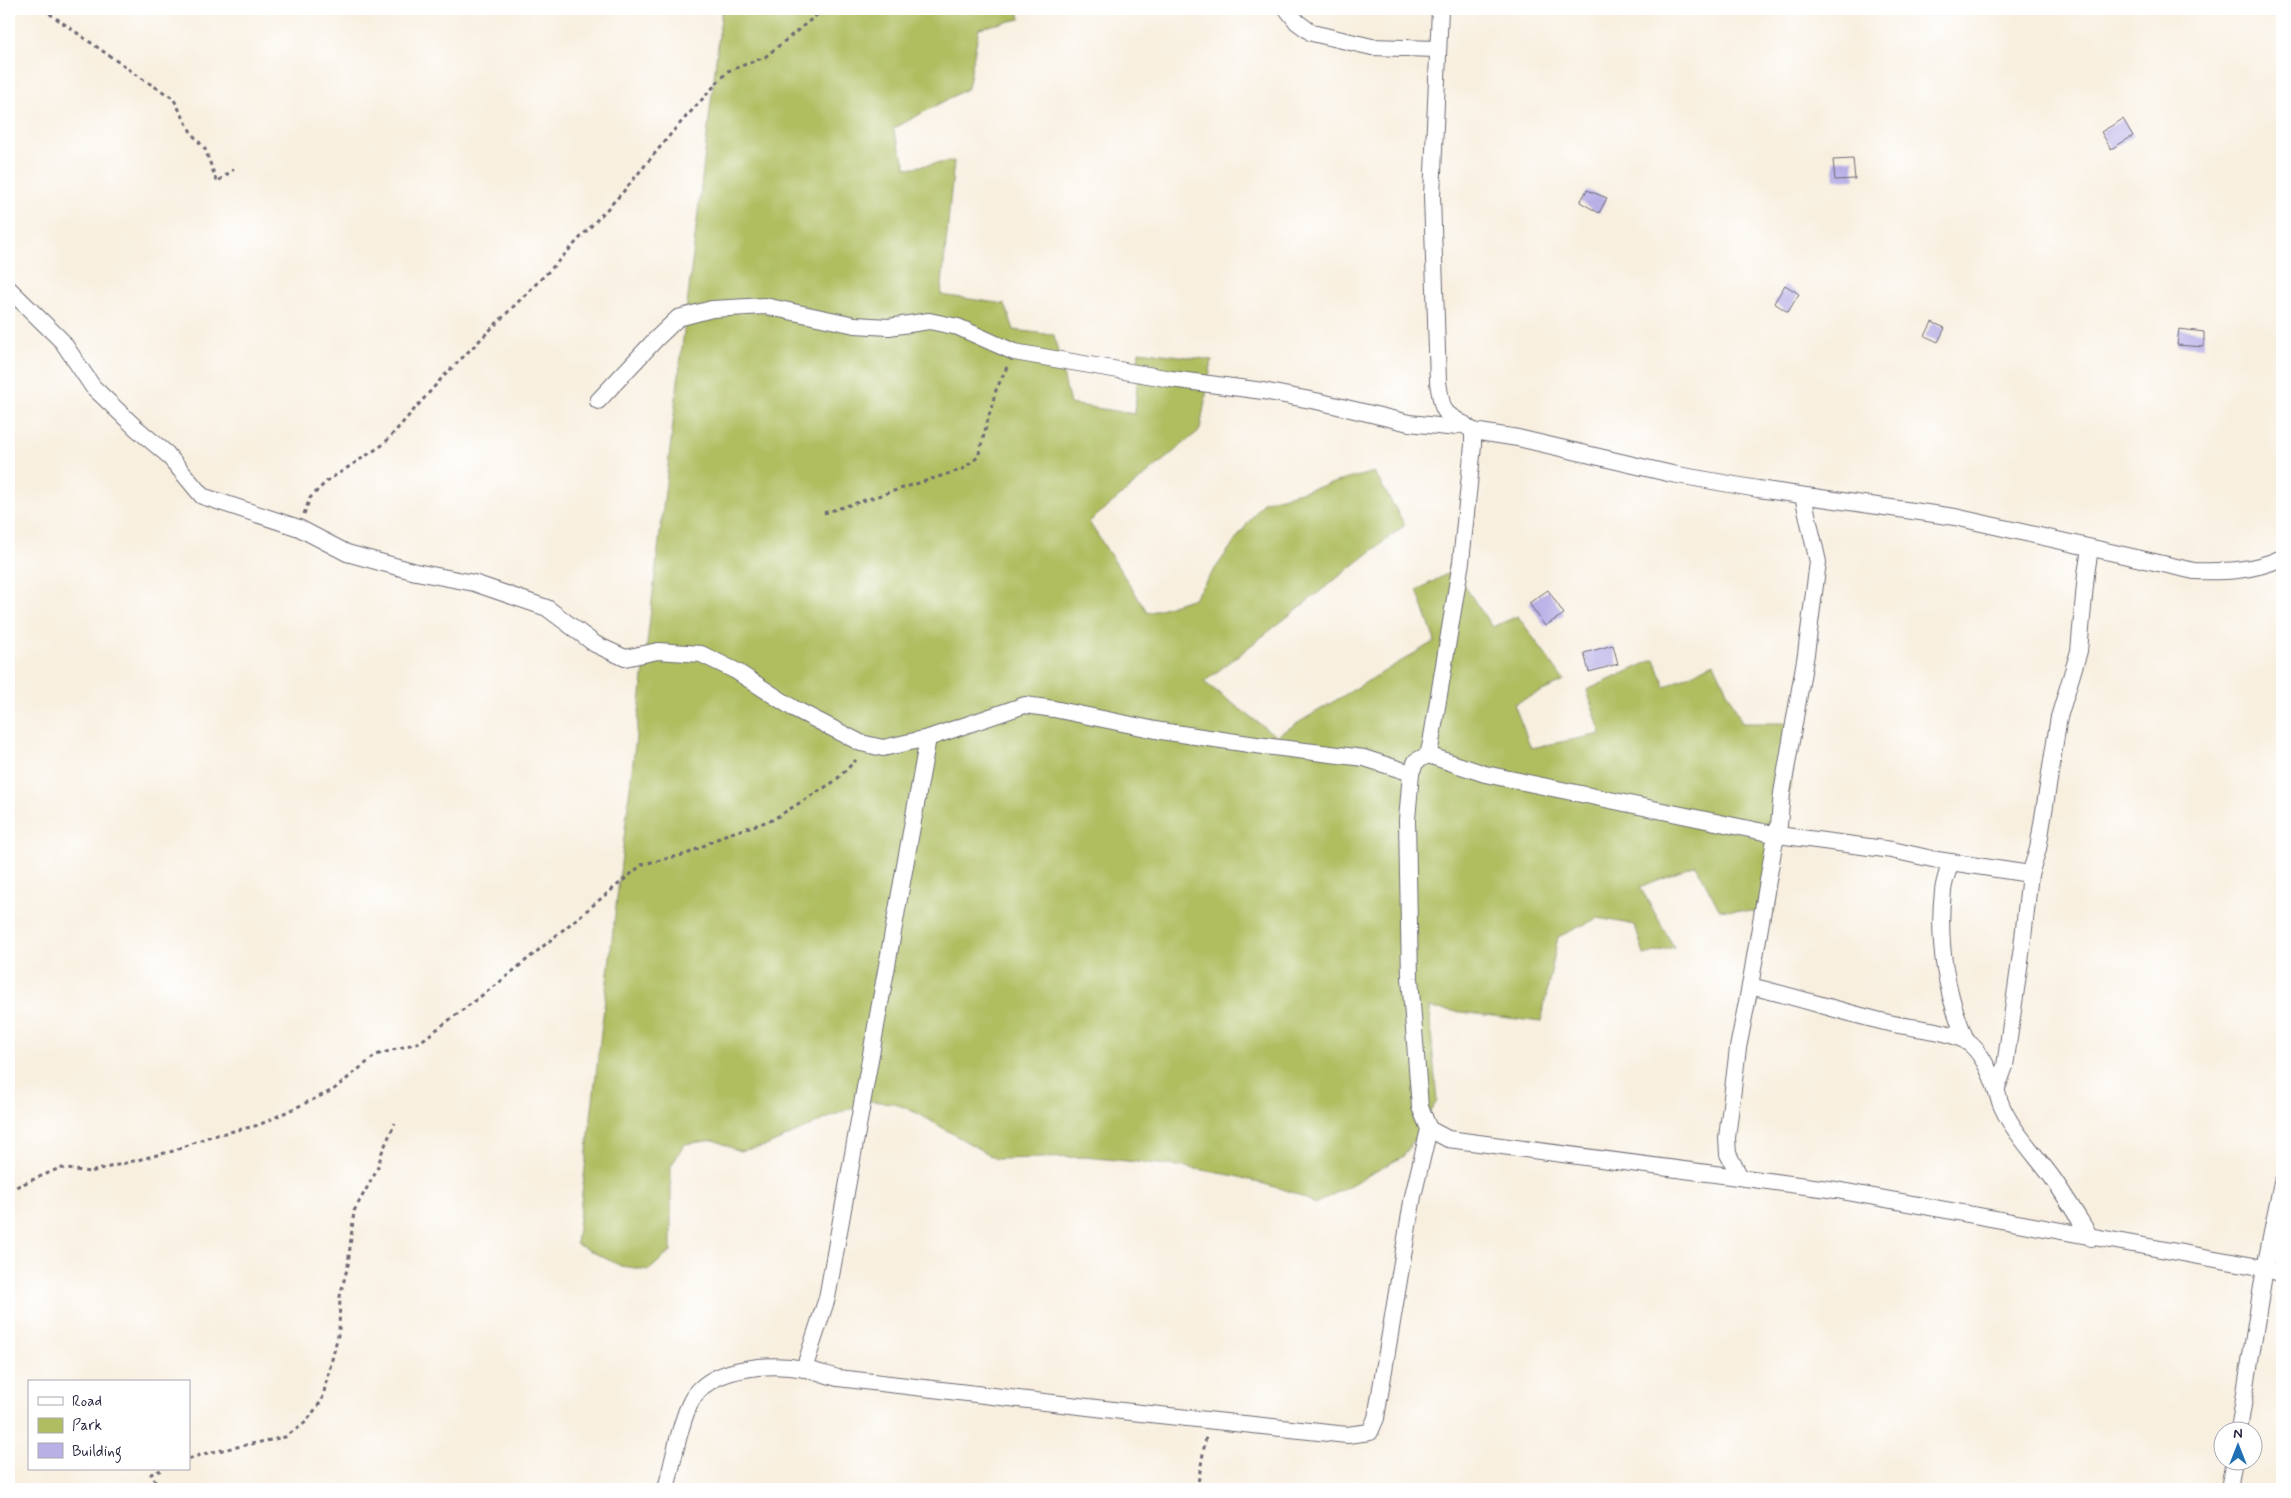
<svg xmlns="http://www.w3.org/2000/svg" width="2291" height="1498" font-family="Mynerve,sans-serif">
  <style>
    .green { fill: #b0be61; stroke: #69704e }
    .building { fill: #b9b0e6 }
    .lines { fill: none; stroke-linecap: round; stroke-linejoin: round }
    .street-casing { stroke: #6d6a74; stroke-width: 18 }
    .path { stroke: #6d6a74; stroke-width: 3; stroke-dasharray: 4 4; stroke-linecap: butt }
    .street { stroke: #fff; stroke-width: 16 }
  </style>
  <rect width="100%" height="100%" fill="#fff"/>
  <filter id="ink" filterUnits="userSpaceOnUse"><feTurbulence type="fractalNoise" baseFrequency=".02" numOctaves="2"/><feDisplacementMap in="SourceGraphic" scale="10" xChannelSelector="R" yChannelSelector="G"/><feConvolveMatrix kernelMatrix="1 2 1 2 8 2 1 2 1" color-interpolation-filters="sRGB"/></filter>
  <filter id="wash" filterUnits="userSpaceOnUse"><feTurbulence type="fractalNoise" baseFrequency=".0096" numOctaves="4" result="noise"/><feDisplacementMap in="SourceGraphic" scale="20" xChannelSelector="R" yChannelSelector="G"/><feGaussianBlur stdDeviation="1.12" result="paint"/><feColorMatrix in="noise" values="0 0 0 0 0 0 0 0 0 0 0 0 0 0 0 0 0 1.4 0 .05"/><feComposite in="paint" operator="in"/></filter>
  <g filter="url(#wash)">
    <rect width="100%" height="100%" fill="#f8efdf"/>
    <!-- green -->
    <path class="green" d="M722 9H1018L1020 19 979 28 968 88 893 129 907 168 954 161 941 295 1005 304 1014 330 1054 335 1070 404 1135 414 1139 351 1212 360 1200 430 1089 522 1148 613 1194 598 1263 502 1374 472 1405 525 1204 682 1276 736 1435 641 1417 590 1454 570 1492 627 1518 616 1564 681 1514 704 1531 748 1601 734 1587 690 1655 659 1665 687 1714 663 1742 723H1798L1774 913 1719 909 1696 865 1640 887 1674 947 1644 955 1635 925 1598 918 1558 937 1541 1022 1429 1008 1437 1101 1404 1156 1315 1204 1292 1192 1236 1176 1179 1166 1085 1157 996 1159 919 1114 894 1103 866 1101 766 1146 739 1151 714 1140 685 1144 671 1166V1251L649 1270 621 1266 576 1244Z"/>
    <g id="blocks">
      <!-- building -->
      <g class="building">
        <path d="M2123 119 2133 136 2111 149 2101 132Z"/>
        <path d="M1853 159 1855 179 1835 180 1833 160Z"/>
        <path d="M1587 190 1607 198 1599 213 1580 202Z"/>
        <path d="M1785 285 1799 294 1788 312 1774 303Z"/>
        <path d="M1932 322 1945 328 1938 342 1925 336Z"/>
        <path d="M2179 329 2204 332V347L2177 345Z"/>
        <path d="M1548 590 1564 614 1545 626 1529 603Z"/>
        <path d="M1613 645 1618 664 1589 672 1584 653Z"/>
      </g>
    </g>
  </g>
  <g filter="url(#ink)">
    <use href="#blocks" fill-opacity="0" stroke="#6d6a74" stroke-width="1"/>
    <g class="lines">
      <defs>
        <g id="street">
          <path d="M1287 9 1297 22 1312 33 1372 47 1437 49"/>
          <path d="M9 289 62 341 93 387 136 428 167 454 202 496 299 528 347 553 416 572 474 583 547 608 595 644 625 658 658 651 701 654 736 671 793 708 861 743 883 748 928 738 1025 705 1054 709 1161 731 1256 745 1364 758 1411 773"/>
          <path d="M598 401 656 339 678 318 712 309 765 306 855 325 889 327 929 321 958 327 1014 352 1171 379 1263 391 1321 402 1409 423 1447 427 1464 424"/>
          <path d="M1473 431 1518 438 1672 474 1758 489 1955 517 2194 571C2226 572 2253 571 2282 558"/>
          <path d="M1428 755 1485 774 1778 835 1782 793 1806 654 1818 562 1803 496"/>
          <path d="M1951 862C1948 871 1944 881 1943 891 1937 942 1946 995 1967 1042"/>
          <path d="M1750 986 1774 845 1778 835 1892 850 1937 860 2030 874 2038 849 2059 717 2079 651 2086 574 2090 549"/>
          <path d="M1997 1088 2005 1066 2022 947 2030 874"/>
          <path d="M1429 1129 1448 1139 1836 1190 2265 1268 2282 1274"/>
          <path d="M1740 1177 1728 1154 1727 1138 1738 1048 1750 986C1797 997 1842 1012 1889 1023 1914 1029 1944 1029 1966 1041 1983 1051 1994 1081 1999 1099 2008 1127 2037 1156 2054 1180 2067 1199 2079 1219 2091 1238"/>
          <path d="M804 1369 827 1298 928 738"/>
          <path d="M2239 1430 2265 1268 2282 1182"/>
          <path d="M666 1489C672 1467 682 1411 695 1395 716 1366 773 1363 805 1369 816 1371 827 1375 838 1378L1122 1411 1347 1435 1370 1432 1376 1418 1413 1196 1429 1129 1420 1107 1410 978 1407 820 1411 773 1416 761 1428 755 1431 743 1461 562 1473 445V431C1444 409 1444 422 1438 382L1432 196 1440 9"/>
          <path d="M2229 1489 2234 1460"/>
        </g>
      </defs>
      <!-- street casing -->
      <use href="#street" class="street-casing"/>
      <!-- path -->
      <g class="path">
        <path d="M43 9 141 78 173 98 192 134 205 149 217 182 234 169"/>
        <path d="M824 513 963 469 978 457 996 390 1007 367"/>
        <path d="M304 514 310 498 327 481 384 444 441 379 551 269 623 192 675 129 728 71 765 57 824 9"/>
        <path d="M9 1190 60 1168 90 1172 173 1151 208 1137 259 1125 333 1090 376 1055 420 1042 501 981 643 864 687 854 725 835 772 820 835 781 856 760"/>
        <path d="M189 1459 203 1454 285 1437 306 1422 322 1400 339 1331 340 1296 348 1265 354 1211 377 1170 382 1152 395 1123"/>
        <path d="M160 1489 151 1474 164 1469"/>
        <path d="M1197 1489 1206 1436"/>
      </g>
      <!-- street -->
      <use href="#street" class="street"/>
    </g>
  </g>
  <!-- margin -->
  <rect width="2291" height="1498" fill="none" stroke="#fff" stroke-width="30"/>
  <!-- legend -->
  <rect x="28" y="1380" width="162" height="90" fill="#ffffff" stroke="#a7a7b1"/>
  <rect x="38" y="1397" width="25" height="8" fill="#ffffff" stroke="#a7a7b1"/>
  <text x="72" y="1406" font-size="15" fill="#22223b">Road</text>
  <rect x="38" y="1418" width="25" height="15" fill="#b0be61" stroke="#a7a7b1"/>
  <text x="72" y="1430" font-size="15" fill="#22223b">Park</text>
  <rect x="38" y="1443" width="25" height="15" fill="#b9b0e6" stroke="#a7a7b1"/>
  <text x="72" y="1456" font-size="15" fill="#22223b">Building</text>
  <!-- north arrow -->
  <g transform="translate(2238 1446)"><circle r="24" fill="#ffffff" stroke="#a7a7b1"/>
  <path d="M0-4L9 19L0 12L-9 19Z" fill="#1f6fb2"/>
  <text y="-8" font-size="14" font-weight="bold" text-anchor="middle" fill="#22223b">N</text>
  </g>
</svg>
